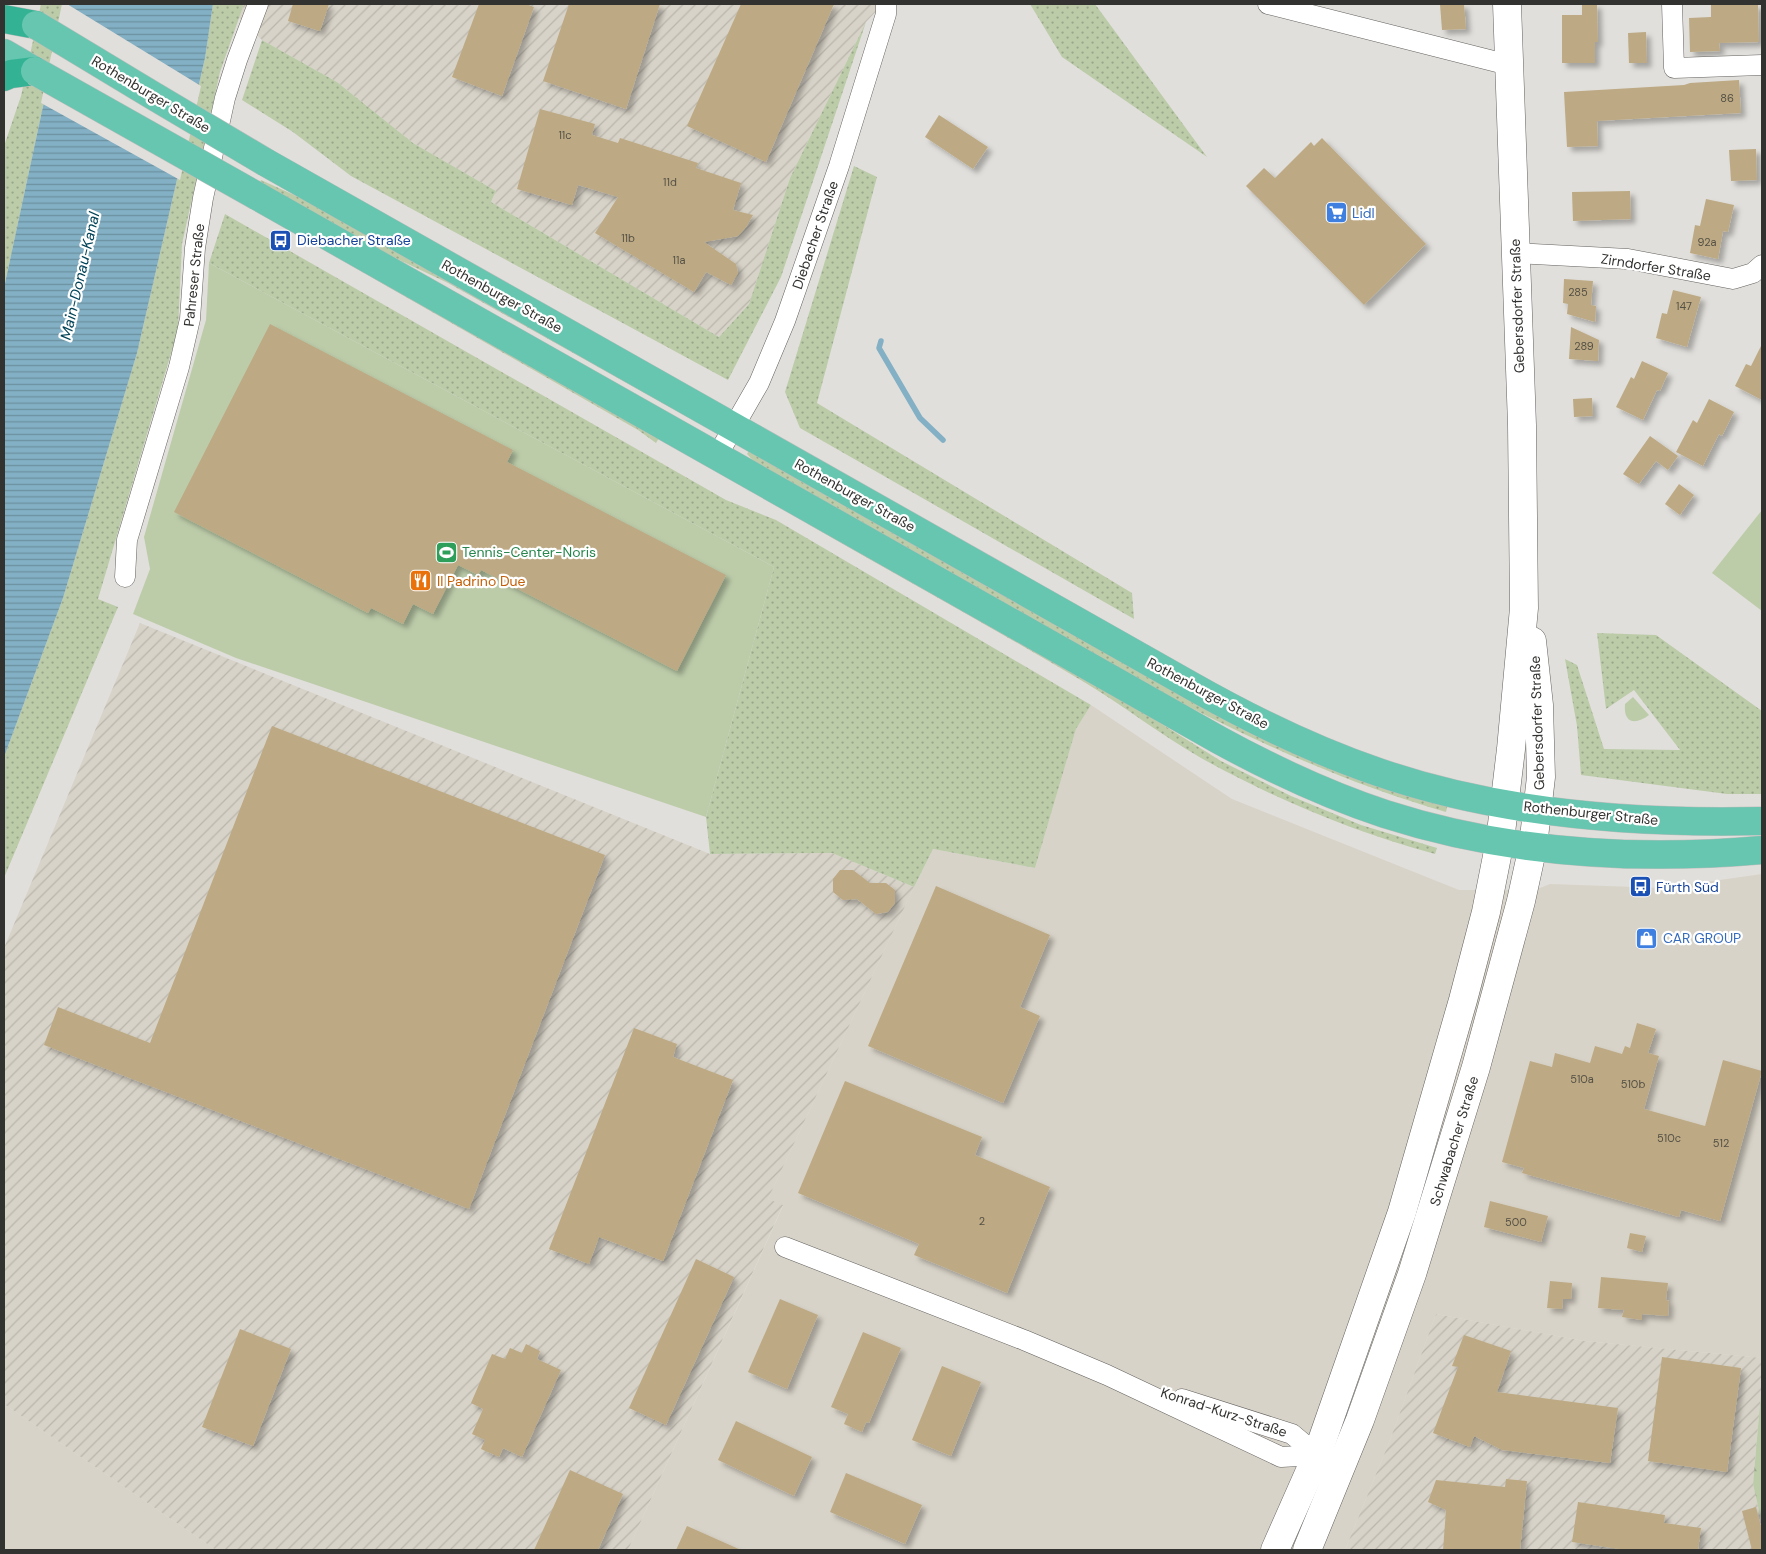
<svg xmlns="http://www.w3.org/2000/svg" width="1766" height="1554" font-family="'DM Sans',sans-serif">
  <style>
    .built { fill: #d8d3c8 }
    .industrial { fill: url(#industrial-furrows) }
    .grass { fill: url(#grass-dots) }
    .forest { fill: url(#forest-firs) }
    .park { fill: #bccca9 }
    .water { fill: url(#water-rules) }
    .pier { fill: #e1dfdb }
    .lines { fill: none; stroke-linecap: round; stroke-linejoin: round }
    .stream { stroke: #83b0c4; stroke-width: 5.5 }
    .building { fill: #bdaa84; filter: url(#shadow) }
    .minor-casing { stroke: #63615e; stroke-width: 21 }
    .secondary-casing { stroke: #63615e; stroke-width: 29 }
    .primary-casing { stroke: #bdbdbd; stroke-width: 29 }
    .trunk-casing { stroke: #bdbdbd; stroke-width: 29 }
    .minor { stroke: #fff; stroke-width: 20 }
    .secondary { stroke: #fff; stroke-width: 28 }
    .primary { stroke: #66c6af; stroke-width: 28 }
    .trunk { stroke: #33b394; stroke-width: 28 }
    .primary-bridge-casing { stroke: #bdbdbd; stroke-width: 29; stroke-linecap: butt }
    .primary-bridge { stroke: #66c6af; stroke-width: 28 }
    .labels { text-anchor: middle; stroke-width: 4.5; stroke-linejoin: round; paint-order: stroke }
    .number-label { font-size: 11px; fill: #555045 }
    .street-label { font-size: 14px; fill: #323230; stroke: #fff }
    .shop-label { font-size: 14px; fill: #366cbe; stroke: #fff; text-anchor: start }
    .transit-label { font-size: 14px; fill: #164399; stroke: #fff; text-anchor: start }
    .leisure-label { font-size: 14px; fill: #27864d; stroke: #fff; text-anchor: start }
    .food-label { font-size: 14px; fill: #c56008; stroke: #fff; text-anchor: start }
    .water-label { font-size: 15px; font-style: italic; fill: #004257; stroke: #fff }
  </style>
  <defs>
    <pattern id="industrial-furrows" width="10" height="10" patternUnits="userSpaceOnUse" patternTransform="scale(1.25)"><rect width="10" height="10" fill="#d8d3c8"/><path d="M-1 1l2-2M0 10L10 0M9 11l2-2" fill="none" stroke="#bab6ac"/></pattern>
    <pattern id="grass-dots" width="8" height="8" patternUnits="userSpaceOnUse" patternTransform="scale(1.25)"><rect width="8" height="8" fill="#bccca9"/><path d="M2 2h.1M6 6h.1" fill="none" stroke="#99a68a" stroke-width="1.8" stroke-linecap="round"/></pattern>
    <pattern id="forest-firs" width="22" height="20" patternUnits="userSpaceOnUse" patternTransform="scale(1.25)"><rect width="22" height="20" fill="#bccca9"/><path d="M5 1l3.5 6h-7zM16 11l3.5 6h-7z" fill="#99a68a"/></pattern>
    <pattern id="water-rules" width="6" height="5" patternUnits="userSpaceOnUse" patternTransform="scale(1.25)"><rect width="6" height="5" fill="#83b0c4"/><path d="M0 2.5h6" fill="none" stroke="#6c90a0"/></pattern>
    <filter id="shadow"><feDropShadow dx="4.5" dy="4.5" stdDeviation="2.5" flood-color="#0004"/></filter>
  </defs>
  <rect width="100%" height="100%" fill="#e1dfdb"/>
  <!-- built -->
  <g class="built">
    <path d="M1091 705 1232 799 1459 890H1535L1550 884 1663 888 1762 874V1358L1584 1341 1436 1314 1390 1440 1345 1550H628L783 1206 768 1199 914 887 933 849 1035 868 1076 729Z"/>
    <path d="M4 1404 216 1550H4Z"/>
  </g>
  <!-- industrial -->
  <g class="industrial">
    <path d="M244 4H883L866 22 790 178 749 304 719 337 491 202 496 191 413 143 337 82 262 40 239 18Z"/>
    <path d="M140 623 710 854 832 853 914 887 768 1199 783 1205 628 1550H216L4 1404V948Z"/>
    <path d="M1436 1314 1584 1341 1762 1358V1381L1753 1484 1762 1524V1550H1345L1390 1440Z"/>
  </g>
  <!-- grass -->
  <g class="grass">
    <path d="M41 4H65L4 288V146L21 96Z"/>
    <path d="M213 4H244L220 72 182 244 178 330 98 599 118 607 4 878V757L63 598 137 353 205 58Z"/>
    <path d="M1030 4H1095L1207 157 1062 57Z"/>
    <path d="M866 22 781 277 728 380 351 176 293 132 242 100 262 40 337 82 413 143 496 191 491 202 719 337 749 304 790 178Z"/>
    <path d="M854 166 877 177 817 403 1132 593 1134 619 800 428 785 392Z"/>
    <path d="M261 180 325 209 700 421 698 423 448 283 393 257 259 185Z"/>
    <path d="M225 214 726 500 776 520 1091 705 1076 729 1035 868 933 849 914 887 832 853 710 854 706 817 774 567 209 263Z"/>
    <path d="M310 242 659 438 656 443 638 430Z"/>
    <path d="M750 449 1448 803 1446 812C1300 770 1168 698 1036 624 944 572 852 520 760 468L747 454Z"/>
    <path d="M810 520 1096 683 1221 761 1291 796 1361 825 1437 848 1435 854C1353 832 1275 799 1201 758 1161 735 1124 706 1084 682 993 628 900 577 808 524Z"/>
    <path d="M1597 633 1656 635 1762 711V794H1727L1581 775 1577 726 1565 659 1577 665 1604 749 1680 750 1634 690 1606 709Z"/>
  </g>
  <!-- forest -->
  <path class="forest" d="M1762 1381V1524L1753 1484Z"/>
  <!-- park -->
  <g class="park">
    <path d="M209 263 774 567 706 817 236 658 133 614 150 569 144 537 206 320Z"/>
    <path d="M1762 510V611L1712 573Z"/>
    <path d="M1633 697 1649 715C1636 725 1623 724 1625 704Z"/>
  </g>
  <!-- water -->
  <path class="water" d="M65 4H213L205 58 137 353 63 598 4 757V288Z"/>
  <!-- pier -->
  <path class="pier" d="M62 4H67L201 86 180 180 41 103Z"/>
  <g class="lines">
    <!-- stream -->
    <path class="stream" d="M881 341 879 348 920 418 943 440"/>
  </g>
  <!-- building -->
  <g class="building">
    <path d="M293 4H329L320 31 288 21Z"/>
    <path d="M479 4H526L534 7 502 96 452 77Z"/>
    <path d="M569 4H660L626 109 543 81Z"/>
    <path d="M741 4H834L766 162 687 126Z"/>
    <path d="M1440 4H1464L1466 29 1442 30Z"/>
    <path d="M1582 4H1597L1598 42H1595V63H1562V15H1582Z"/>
    <path d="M1711 4H1758L1759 42 1719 43 1720 51 1690 52 1689 18 1711 17Z"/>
    <path d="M1646 32 1647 63H1629L1628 33Z"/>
    <path d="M1739 80 1741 113 1597 121 1598 146 1567 147 1564 92 1684 85 1690 83Z"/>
    <path d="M540 109 595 124 592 135 618 143 620 138 698 163 696 168 741 183 733 210 753 215 746 227 738 236 704 242 736 264 738 273 731 285 706 272 694 292 595 233 618 197 578 185 572 205 517 189Z"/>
    <path d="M939 115 988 147 973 169 925 137Z"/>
    <path d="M1322 138 1426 244 1364 305 1246 186 1264 168 1275 178 1311 142 1314 146Z"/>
    <path d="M1756 149 1757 180 1731 181 1729 150Z"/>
    <path d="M1630 191 1631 219 1573 221 1572 192Z"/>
    <path d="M1706 199 1734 205 1728 232 1723 231 1718 259 1690 253 1695 225 1700 226Z"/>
    <path d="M1564 279 1593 281 1591 305 1596 306 1595 322 1567 314 1568 304 1563 303Z"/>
    <path d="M1673 290 1701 297 1687 347 1656 338 1662 313 1667 314Z"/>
    <path d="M270 324 513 450 507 462 726 575 677 671 481 570 478 575 458 565 433 614 413 604 403 624 371 608 368 613 174 512Z"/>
    <path d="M1571 327 1599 340 1598 361 1569 359Z"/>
    <path d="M1762 344V400L1735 386 1746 364 1751 366Z"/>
    <path d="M1642 361 1668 373 1660 391 1657 390 1643 420 1616 407 1631 377 1634 379Z"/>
    <path d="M1592 398 1593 416 1574 417 1573 399Z"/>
    <path d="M1709 399 1734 412 1722 436 1719 434 1703 466 1676 452 1693 420 1697 423Z"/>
    <path d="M1650 436 1678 456 1668 470 1656 461 1639 484 1623 474Z"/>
    <path d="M1679 484 1694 495 1680 515 1665 504Z"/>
    <path d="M272 726 605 855 469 1209 44 1045 58 1007 150 1043Z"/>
    <path d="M840 870H853L870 883H886L895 890V903L888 912 876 914 857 899 843 900 833 892V879Z"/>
    <path d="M936 886 1050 935 1020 1007 1040 1016 1003 1103 868 1046Z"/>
    <path d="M1637 1023 1656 1029 1648 1053 1659 1056 1644 1109 1705 1126 1723 1060 1762 1071 1720 1221 1681 1210 1679 1217 1522 1173 1524 1168 1502 1162 1530 1061 1552 1067 1555 1053 1590 1063 1595 1046 1622 1054 1625 1046 1630 1048Z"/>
    <path d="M634 1028 677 1044 673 1057 733 1080 663 1261 599 1237 589 1264 549 1249Z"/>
    <path d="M845 1081 982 1137 975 1155 1050 1187 1007 1293 914 1255 919 1244 798 1193Z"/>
    <path d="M1490 1201 1548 1216 1541 1242 1484 1227Z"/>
    <path d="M1630 1233 1646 1236 1642 1252 1627 1248Z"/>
    <path d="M696 1259 734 1277 666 1425 629 1408Z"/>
    <path d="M1601 1277 1668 1283 1666 1300 1669 1301 1668 1316 1642 1314V1320L1622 1317 1624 1310 1598 1308Z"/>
    <path d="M1550 1281 1572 1283 1571 1299H1563L1562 1309 1547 1308Z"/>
    <path d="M780 1299 818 1315 787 1389 748 1372Z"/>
    <path d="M240 1329 291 1349 253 1446 202 1427Z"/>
    <path d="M863 1332 901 1348 869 1423 866 1422 862 1432 844 1424 848 1414 831 1407Z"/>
    <path d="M1464 1335 1511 1351 1497 1392 1618 1408 1610 1463 1502 1450 1474 1436 1470 1447 1433 1433 1458 1367 1452 1366Z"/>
    <path d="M526 1344 540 1351 537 1359 561 1370 522 1457 503 1448 499 1457 481 1449 485 1440 472 1434 483 1409 471 1403 492 1354 505 1359 510 1348 522 1353Z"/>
    <path d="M1662 1357 1741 1368 1727 1472 1648 1461Z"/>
    <path d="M942 1366 981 1382 951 1456 912 1440Z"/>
    <path d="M736 1421 812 1457 794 1496 718 1460Z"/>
    <path d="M570 1470 623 1494 598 1550H534Z"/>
    <path d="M846 1473 922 1505 905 1544 830 1512Z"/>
    <path d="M1506 1479 1527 1481 1520 1550H1443L1446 1510 1428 1502 1436 1480 1505 1487Z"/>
    <path d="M1578 1502 1665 1515 1664 1523 1701 1528 1698 1550H1626L1572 1542Z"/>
    <path d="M1756 1507 1762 1531V1550H1752L1742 1511Z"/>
    <path d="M687 1526 741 1550H676Z"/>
  </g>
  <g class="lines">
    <defs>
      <g id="minor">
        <path d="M1268 4 1509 65"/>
        <path d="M1672 4 1674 68 1762 65"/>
        <path d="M1515 253 1628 259 1733 279 1753 273 1762 265"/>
        <path d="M717 456 759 383 785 321 839 166 886 14V4"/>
        <path d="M125 577 127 540 179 367 190 319 195 248 203 198 225 98 237 60 258 4"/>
        <path d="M785 1247 1024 1340 1107 1375 1281 1457 1317 1455"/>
        <path d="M1182 1399 1292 1434 1317 1455 1324 1458"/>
      </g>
      <g id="secondary">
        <path d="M1275 1550 1317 1455 1402 1212 1463 1000 1486 912 1500 841 1511 749 1524 608 1522 425 1507 4"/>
        <path d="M1307 1550 1360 1420 1412 1274 1476 1067 1521 901 1533 846 1541 777 1539 705 1532 641"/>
      </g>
      <g id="primary">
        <path d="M4 53 35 71"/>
        <path d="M265 162 1190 685C1250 719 1313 750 1378 772 1499 814 1635 824 1762 821"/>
        <path d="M257 196 1219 740C1272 769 1327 795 1385 814 1506 853 1636 861 1762 850"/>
      </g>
      <g id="trunk">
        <path d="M4 19 36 25"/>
        <path d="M4 77 11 74 35 71"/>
      </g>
    </defs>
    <!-- minor casing -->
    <use href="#minor" class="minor-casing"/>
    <!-- secondary casing -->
    <use href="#secondary" class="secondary-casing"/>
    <!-- primary casing -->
    <use href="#primary" class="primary-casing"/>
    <!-- trunk casing -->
    <use href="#trunk" class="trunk-casing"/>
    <!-- minor -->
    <use href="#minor" class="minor"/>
    <!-- secondary -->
    <use href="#secondary" class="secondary"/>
    <!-- primary -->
    <use href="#primary" class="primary"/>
    <!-- trunk -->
    <use href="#trunk" class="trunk"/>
    <defs>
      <g id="primary-bridge">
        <path d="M36 25 152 95 265 162"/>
        <path d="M35 71 257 196"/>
      </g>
    </defs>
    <!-- primary-bridge casing -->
    <use href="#primary-bridge" class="primary-bridge-casing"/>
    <!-- primary-bridge -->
    <use href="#primary-bridge" class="primary-bridge"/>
  </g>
  <!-- icons -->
  <defs>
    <symbol id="supermarket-square" viewBox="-11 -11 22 22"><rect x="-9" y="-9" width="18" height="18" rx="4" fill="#3f7fe0" stroke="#fff"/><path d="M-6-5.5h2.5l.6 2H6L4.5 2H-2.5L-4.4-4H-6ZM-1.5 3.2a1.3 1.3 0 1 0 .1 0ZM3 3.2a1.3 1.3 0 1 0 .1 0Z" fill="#fff"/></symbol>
    <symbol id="bus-square" viewBox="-11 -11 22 22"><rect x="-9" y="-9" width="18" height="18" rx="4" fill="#1a4fb4" stroke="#fff"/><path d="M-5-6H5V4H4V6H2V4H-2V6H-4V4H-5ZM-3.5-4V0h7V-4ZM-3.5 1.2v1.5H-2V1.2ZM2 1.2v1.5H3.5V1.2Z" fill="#fff"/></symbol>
    <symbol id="stadium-square" viewBox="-11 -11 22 22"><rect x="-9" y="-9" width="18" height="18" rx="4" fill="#2e9e5b" stroke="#fff"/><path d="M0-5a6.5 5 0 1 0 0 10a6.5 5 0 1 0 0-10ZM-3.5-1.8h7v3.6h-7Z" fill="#fff"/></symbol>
    <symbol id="restaurant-square" viewBox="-11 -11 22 22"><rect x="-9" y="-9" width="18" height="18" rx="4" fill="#e8710a" stroke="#fff"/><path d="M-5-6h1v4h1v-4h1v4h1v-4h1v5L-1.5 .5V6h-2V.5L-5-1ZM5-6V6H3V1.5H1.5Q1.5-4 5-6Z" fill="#fff"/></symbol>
    <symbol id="shop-square" viewBox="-11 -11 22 22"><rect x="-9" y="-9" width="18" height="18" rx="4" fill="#3f7fe0" stroke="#fff"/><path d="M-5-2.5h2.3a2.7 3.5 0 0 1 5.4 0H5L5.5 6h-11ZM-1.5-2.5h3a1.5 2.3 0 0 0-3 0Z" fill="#fff"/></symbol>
  </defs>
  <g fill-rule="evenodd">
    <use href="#supermarket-square" x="1324" y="200" width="25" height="25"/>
    <use href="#bus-square" x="268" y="228" width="25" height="25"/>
    <use href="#stadium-square" x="434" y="540" width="25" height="25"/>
    <use href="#restaurant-square" x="408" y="568" width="25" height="25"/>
    <use href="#bus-square" x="1628" y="874" width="25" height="25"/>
    <use href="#shop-square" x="1634" y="926" width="25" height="25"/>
  </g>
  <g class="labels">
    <!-- number labels -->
    <g class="number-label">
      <text x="1727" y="102">86</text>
      <text x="565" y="139">11c</text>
      <text x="670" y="186">11d</text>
      <text x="628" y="242">11b</text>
      <text x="1707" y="246">92a</text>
      <text x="679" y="264">11a</text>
      <text x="1578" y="296">285</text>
      <text x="1684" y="310">147</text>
      <text x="1584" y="350">289</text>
      <text x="1582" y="1083">510a</text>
      <text x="1633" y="1088">510b</text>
      <text x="1669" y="1142">510c</text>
      <text x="1721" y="1147">512</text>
      <text x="982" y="1225">2</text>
      <text x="1516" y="1226">500</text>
    </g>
    <!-- street labels -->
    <g class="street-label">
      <text transform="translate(151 94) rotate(31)" y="5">Rothenburger Straße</text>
      <text transform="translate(815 235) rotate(-71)" y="5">Diebacher Straße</text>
      <text transform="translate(1656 267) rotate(9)" y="5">Zirndorfer Straße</text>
      <text transform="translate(194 275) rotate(-84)" y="5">Pahreser Straße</text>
      <text transform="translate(502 296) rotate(29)" y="5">Rothenburger Straße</text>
      <text transform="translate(1517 306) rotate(-92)" y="5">Gebersdorfer Straße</text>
      <text transform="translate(855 495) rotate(29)" y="5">Rothenburger Straße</text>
      <text transform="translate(1208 693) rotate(28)" y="5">Rothenburger Straße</text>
      <text transform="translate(1537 723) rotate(-92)" y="5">Gebersdorfer Straße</text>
      <text transform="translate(1591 813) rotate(6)" y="5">Rothenburger Straße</text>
      <text transform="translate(1454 1141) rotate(-73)" y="5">Schwabacher Straße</text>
      <text transform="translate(1224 1412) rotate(18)" y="5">Konrad-Kurz-Straße</text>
    </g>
    <!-- shop labels -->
    <g class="shop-label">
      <text x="1352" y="218">Lidl</text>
      <text x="1663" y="943">CAR GROUP</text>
    </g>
    <!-- transit labels -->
    <g class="transit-label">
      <text x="297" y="245">Diebacher Straße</text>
      <text x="1656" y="892">Fürth Süd</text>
    </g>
    <!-- leisure labels -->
    <g class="leisure-label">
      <text x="462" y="557">Tennis-Center-Noris</text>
    </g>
    <!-- food labels -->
    <g class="food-label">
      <text x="437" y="586">Il Padrino Due</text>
    </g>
    <!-- water labels -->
    <g class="water-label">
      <text transform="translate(80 276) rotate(-77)" y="5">Main-Donau-Kanal</text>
    </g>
  </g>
  <!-- border -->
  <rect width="1766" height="1554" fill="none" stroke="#323230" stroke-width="10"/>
</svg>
